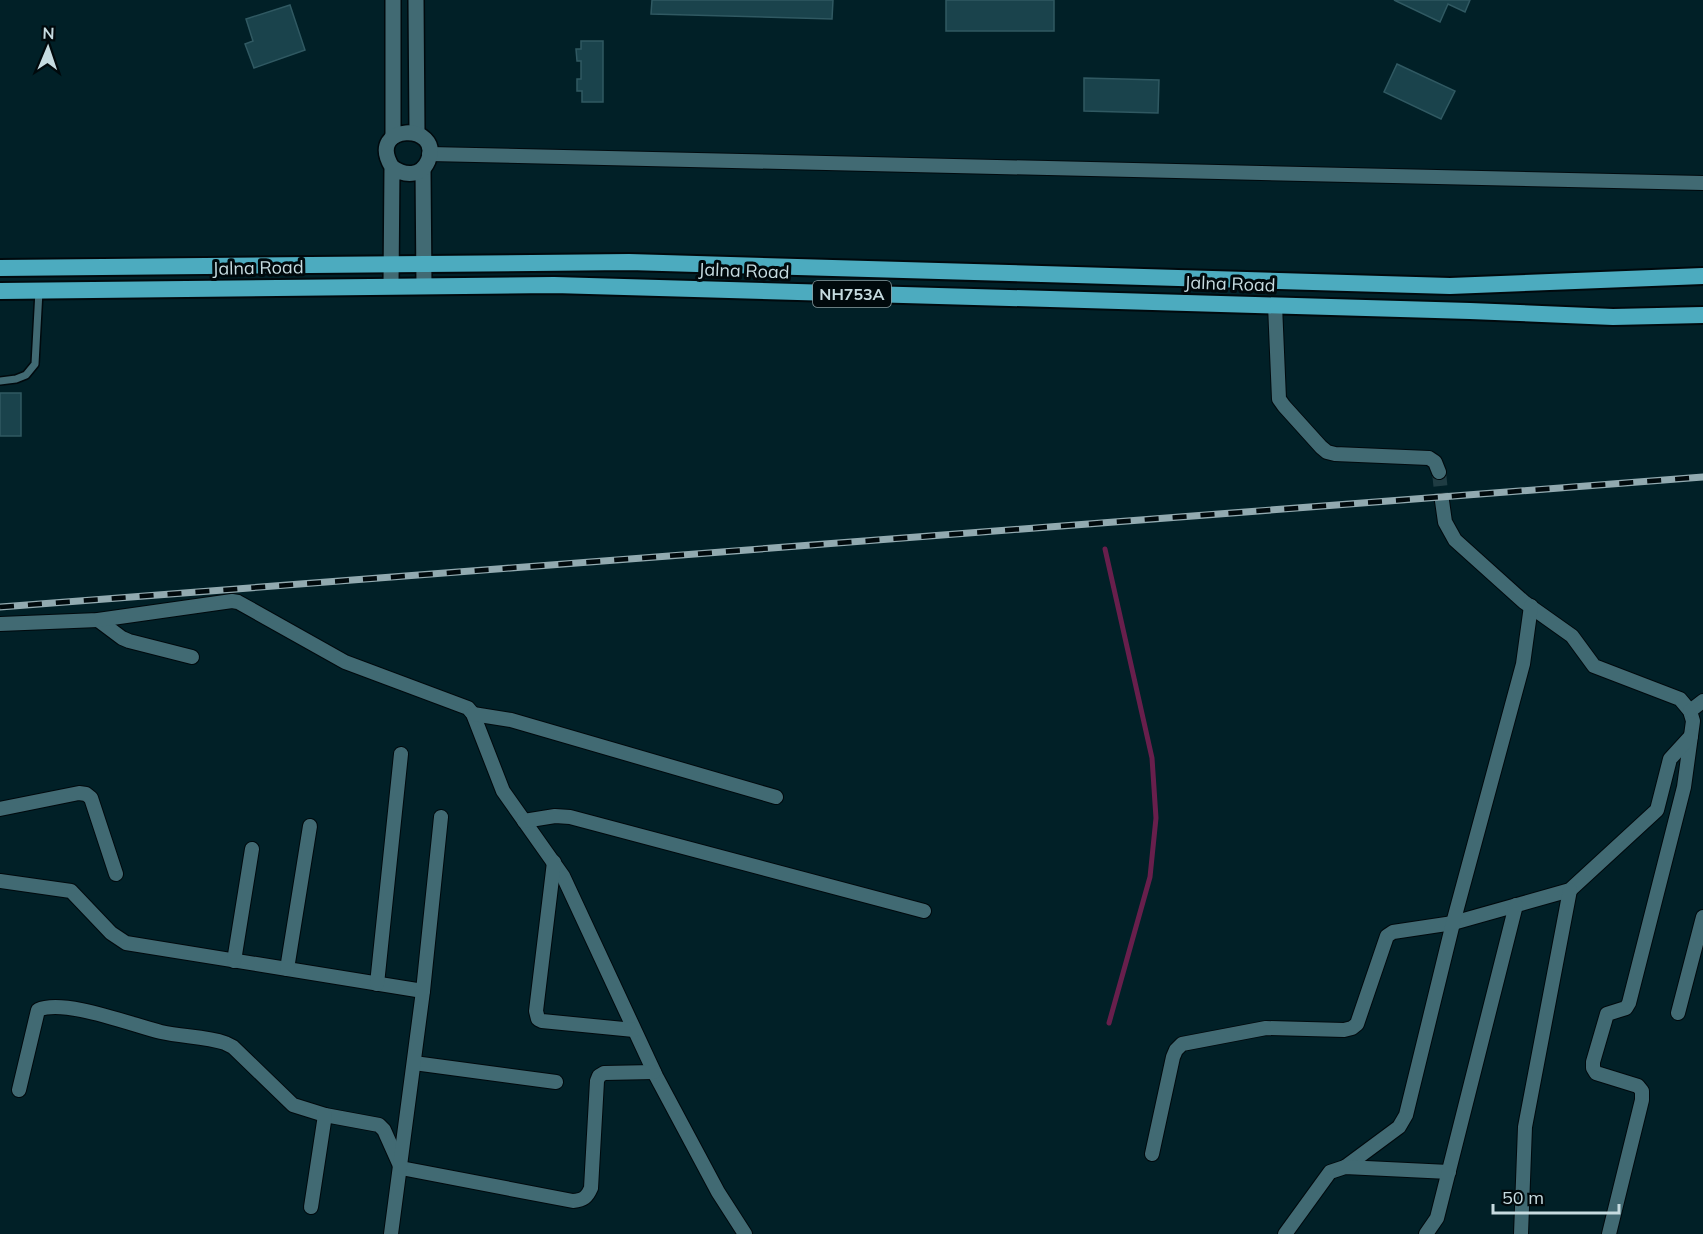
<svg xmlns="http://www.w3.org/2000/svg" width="1703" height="1234" font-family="Mulish,sans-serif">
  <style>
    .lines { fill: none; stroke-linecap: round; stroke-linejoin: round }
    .stream { stroke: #681f4c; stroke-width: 5 }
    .building { fill: #1a434c; stroke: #305962; stroke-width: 1.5 }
    .minor-tunnel { stroke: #1f3c43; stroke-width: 14; stroke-dasharray: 14 7; stroke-linecap: butt }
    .service-casing { stroke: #00090d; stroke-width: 10 }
    .minor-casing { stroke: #00090d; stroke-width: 16 }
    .tertiary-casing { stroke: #00090d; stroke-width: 18 }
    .trunk-casing { stroke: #00090d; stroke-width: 20 }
    .service { stroke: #416a73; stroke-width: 7 }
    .minor { stroke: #416a73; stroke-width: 14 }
    .tertiary { stroke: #416a73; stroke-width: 15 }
    .trunk { stroke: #4cabbf; stroke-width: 16 }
    .rail-casing { stroke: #92aab0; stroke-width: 7 }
    .rail { stroke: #00090c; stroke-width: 4.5; stroke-dasharray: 14; stroke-linecap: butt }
    .labels { text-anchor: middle; stroke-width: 6; stroke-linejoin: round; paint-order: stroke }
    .shield { fill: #00090c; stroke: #8b9ca0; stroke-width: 1.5 }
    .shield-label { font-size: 16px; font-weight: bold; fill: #c6dbe0 }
    .street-label { font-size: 18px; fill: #c6dbe0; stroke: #00090c }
  </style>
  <rect width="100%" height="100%" fill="#012027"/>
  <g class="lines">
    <!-- stream -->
    <path class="stream" d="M1105 549 1152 758 1156 818 1150 877 1109 1023"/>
  </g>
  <!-- building -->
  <g class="building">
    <path d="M652 0H833L832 19 651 14Z"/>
    <rect x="946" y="0" width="108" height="31"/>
    <path d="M1394 0H1470L1465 12 1448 4 1440 22Z"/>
    <path d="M290 5 305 50 254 68 245 44 253 41 246 19Z"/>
    <path d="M581 41H603V102H582V91H577V79H581V61H577L576 49H581Z"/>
    <path d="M1397 64 1455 91 1441 119 1384 92Z"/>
    <path d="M1084 78 1159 80 1158 113 1084 111Z"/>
    <rect x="0" y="393" width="21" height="43"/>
  </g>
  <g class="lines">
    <!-- minor-tunnel -->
    <path class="minor-tunnel" d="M1439 472 1442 501"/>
    <defs>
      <path id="service" d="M0 381 16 379 26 375 35 364 39 291"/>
      <g id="minor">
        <path d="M429 154 1703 183"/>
        <path d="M1275 305 1279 399 1284 406 1321 447 1327 452 1335 454 1429 458 1435 462 1439 472"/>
        <path d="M1442 501 1445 522 1455 540 1524 602 1572 636 1594 666 1680 699 1690 711 1693 721 1684 787 1629 1003 1626 1008 1607 1014 1593 1062V1068L1596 1073 1638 1086 1642 1091V1100L1609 1234"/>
        <path d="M98 620 122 638 129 641 192 657"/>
        <path d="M0 624 98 620 232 601 238 602 345 662 468 708 473 714 503 791 563 876 656 1076 718 1192 745 1234"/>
        <path d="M1690 711 1703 701"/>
        <path d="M473 714 511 720 776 797"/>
        <path d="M0 809 79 793 86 794 91 798 116 874"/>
        <path d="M524 821 555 816 570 817 924 911"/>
        <path d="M554 862 536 1011 538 1019 542 1021 634 1030"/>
        <path d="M0 881 71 891 111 933 126 943 423 991"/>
        <path d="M234 961 252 849"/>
        <path d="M287 969 310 826"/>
        <path d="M377 984 401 754"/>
        <path d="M1678 1013 1703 917"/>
        <path d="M414 1063 556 1082"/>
        <path d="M19 1090 38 1010C64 998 132 1025 161 1032 182 1037 205 1036 225 1043L233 1047 293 1105 325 1115 379 1125 384 1130 401 1168 573 1201C584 1200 587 1197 591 1188L597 1081 599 1076 604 1073 654 1072"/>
        <path d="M1152 1154 1173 1057 1176 1050 1182 1044 1266 1028 1344 1030 1352 1028 1357 1024 1387 936 1393 932 1453 923 1570 890 1657 810 1670 759 1691 736"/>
        <path d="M1345 1167 1399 1127 1406 1115 1453 923 1523 664 1531 606"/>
        <path d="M311 1207 325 1115"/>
        <path d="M391 1234 423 991 441 817"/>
        <path d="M1285 1234 1330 1172 1345 1167 1449 1172"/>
        <path d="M1426 1234 1437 1218 1516 905"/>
        <path d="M1521 1234 1525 1127 1570 890"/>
      </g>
      <g id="tertiary">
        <path d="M393 0V137"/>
        <path d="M416 0 417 133"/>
        <path d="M423 169 424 286"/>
        <path d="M391 286 392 167C365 123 444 122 428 161 421 177 404 176 392 167"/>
      </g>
      <g id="trunk">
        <path d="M0 268 629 262 1450 286 1703 276"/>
        <path d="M0 291 554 285 1470 311 1613 317 1703 315"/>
      </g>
    </defs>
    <!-- service casing -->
    <use href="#service" class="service-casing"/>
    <!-- minor casing -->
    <use href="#minor" class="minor-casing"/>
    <!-- tertiary casing -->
    <use href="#tertiary" class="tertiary-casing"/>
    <!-- trunk casing -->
    <use href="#trunk" class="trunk-casing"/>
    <!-- service -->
    <use href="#service" class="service"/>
    <!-- minor -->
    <use href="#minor" class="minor"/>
    <!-- tertiary -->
    <use href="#tertiary" class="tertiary"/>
    <!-- trunk -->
    <use href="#trunk" class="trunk"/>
    <defs>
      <path id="rail" d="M0 607 1703 477"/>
    </defs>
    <!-- rail casing -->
    <use href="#rail" class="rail-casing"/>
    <!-- rail -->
    <use href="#rail" class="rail"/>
  </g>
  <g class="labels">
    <!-- shield labels -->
    <rect class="shield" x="813" y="281" width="78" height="26" rx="4.5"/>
    <g class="shield-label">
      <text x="852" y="300">NH753A</text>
    </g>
    <!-- street labels -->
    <g class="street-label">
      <text transform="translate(258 268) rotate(-1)" y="6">Jalna Road</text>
      <text transform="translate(744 271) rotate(2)" y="6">Jalna Road</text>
      <text transform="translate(1230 284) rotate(2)" y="6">Jalna Road</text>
    </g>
  </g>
  <!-- north arrow -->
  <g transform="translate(48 48) rotate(2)" stroke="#00090c" stroke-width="4.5" paint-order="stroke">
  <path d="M0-4.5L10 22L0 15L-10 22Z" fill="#c6dbe0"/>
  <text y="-9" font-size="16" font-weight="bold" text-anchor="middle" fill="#c6dbe0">N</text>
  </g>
  <!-- scale -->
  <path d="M1493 1204v9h126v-9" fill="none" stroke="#c6dbe0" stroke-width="3"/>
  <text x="1502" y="1204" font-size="18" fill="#c6dbe0" stroke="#00090c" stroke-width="4.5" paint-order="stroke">50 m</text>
</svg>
